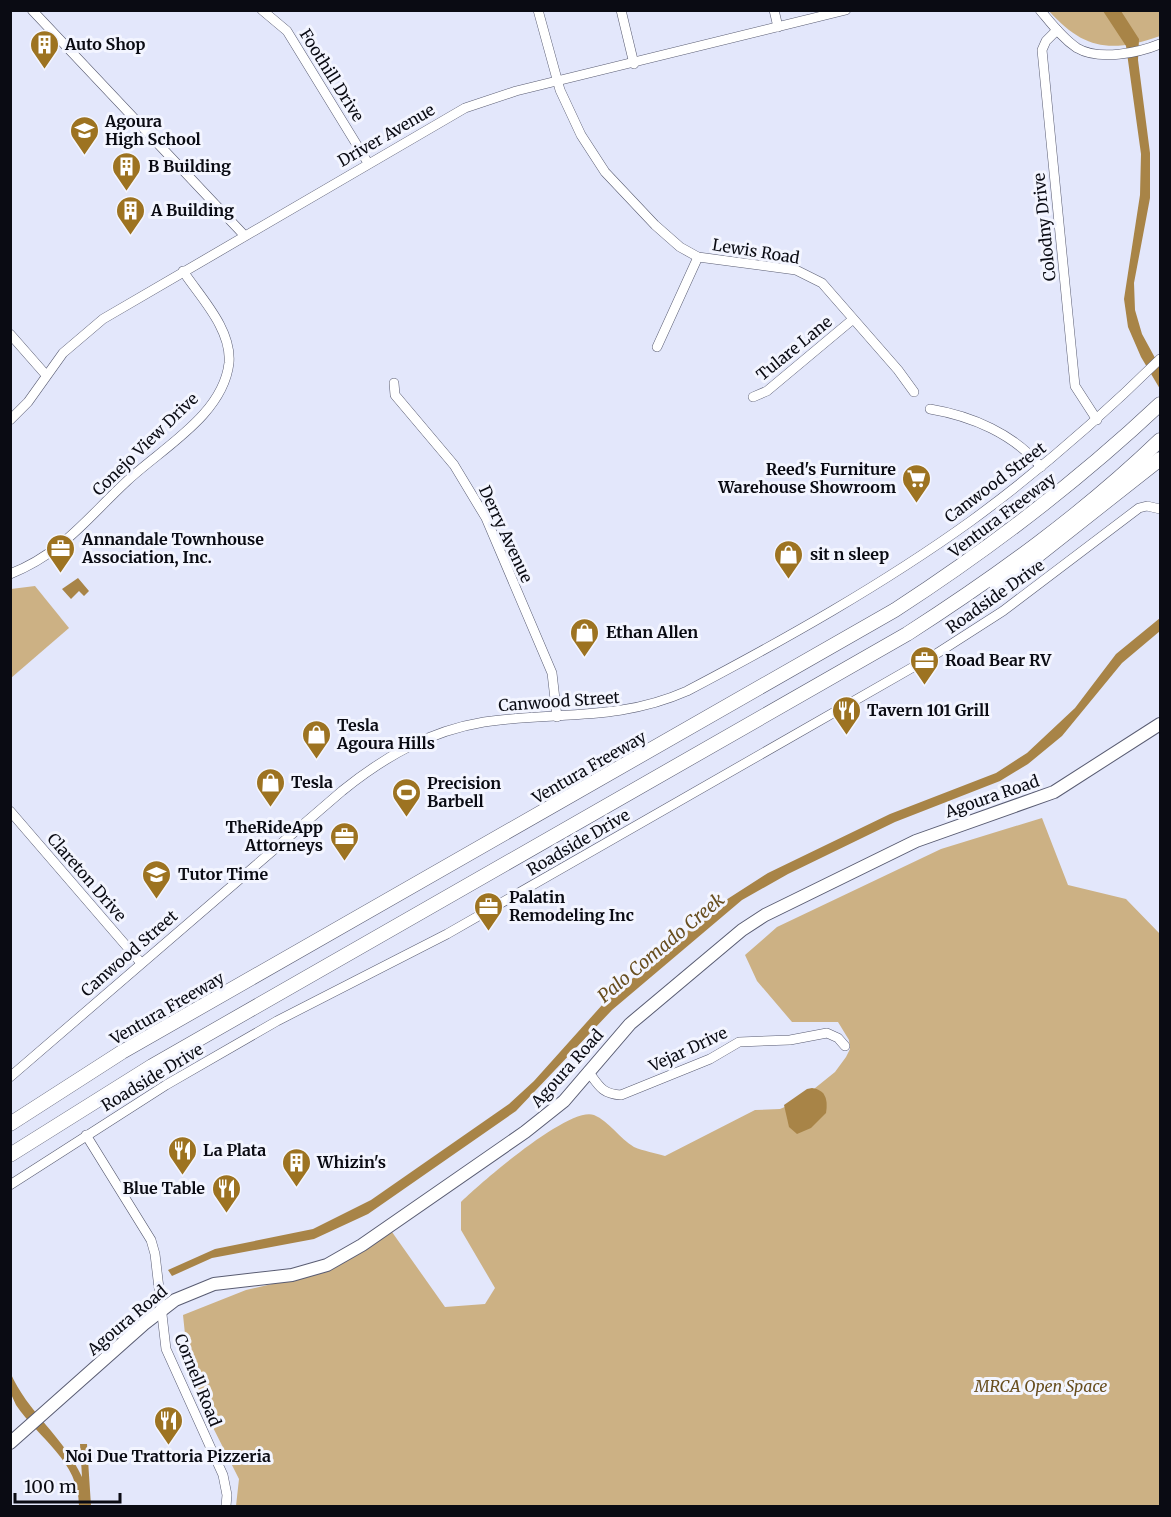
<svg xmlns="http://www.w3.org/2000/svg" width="1171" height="1517" font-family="Merriweather,serif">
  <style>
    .green { fill: #ccb184 }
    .water { fill: #a88447 }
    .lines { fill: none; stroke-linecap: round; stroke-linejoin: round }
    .minor-casing { stroke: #595c72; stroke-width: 10 }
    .major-casing { stroke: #595c72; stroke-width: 14 }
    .highway-casing { stroke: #595c72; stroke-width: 15 }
    .minor { stroke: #fff; stroke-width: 9 }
    .major { stroke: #fff; stroke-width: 12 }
    .highway { stroke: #fff; stroke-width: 14 }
    .labels { text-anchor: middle; stroke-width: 6; stroke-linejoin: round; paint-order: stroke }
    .poi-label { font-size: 16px; font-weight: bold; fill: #0a0b13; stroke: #f3f5ff; text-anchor: start }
    .street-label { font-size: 16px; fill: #0a0b13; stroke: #f3f5ff }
    .park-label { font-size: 16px; font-style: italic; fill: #674d1e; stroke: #f3f5ff }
    .water-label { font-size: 18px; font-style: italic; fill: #674d1e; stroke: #f3f5ff }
  </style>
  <rect width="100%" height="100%" fill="#e3e7fb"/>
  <!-- green -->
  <g class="green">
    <path d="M1049 11H1160V36C1111 53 1084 50 1049 11Z"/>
    <path d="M35 586 69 628 11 678V589Z"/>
    <path d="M1042 818 1068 885 1126 899 1160 934V1506H236L239 1479 190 1382 183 1315 246 1290 323 1272 392 1232 445 1307 485 1304 495 1288 461 1230V1202C479 1184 570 1105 594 1115 609 1121 620 1139 634 1147 643 1151 656 1153 665 1156L755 1110 780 1109 799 1101 835 1072 846 1057 850 1049 849 1040 838 1022H792L757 981 745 955 777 927 941 849Z"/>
  </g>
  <!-- water -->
  <g class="water">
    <path d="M1103 11H1121L1139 39 1138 60 1150 153V198L1134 283 1135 310 1142 334 1160 367V389L1141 357 1128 327 1124 299 1140 195 1141 154 1126 46Z"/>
    <path d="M78 578 89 591 84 596 79 591 71 599 62 589Z"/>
    <path d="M1160 618V631L1122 663 1062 736 1028 764 1000 781 895 822 788 874 742 900 612 1010 516 1111 368 1214 314 1239 212 1258 172 1276 168 1270 215 1249 313 1229 371 1200 509 1104 534 1081 603 1004 715 907 768 873 890 814 996 773 1027 753 1075 708 1116 654Z"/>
    <path d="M812 1088C826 1090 828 1100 826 1113L811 1128 797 1134 789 1127 784 1105 807 1089Z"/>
    <path d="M10 1372C27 1412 64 1437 82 1477L80 1444H87L91 1506H79C79 1461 39 1439 16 1405L11 1394Z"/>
  </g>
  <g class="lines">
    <defs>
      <g id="minor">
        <path d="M32 10 244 235"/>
        <path d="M262 10 287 31 368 163"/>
        <path d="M538 10 560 90 581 135 605 172 655 225 680 247 698 257 796 270 822 283 898 370 914 392"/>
        <path d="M621 10 634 64"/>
        <path d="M774 10 778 27"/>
        <path d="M1040 10C1051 23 1062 38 1077 48 1099 61 1138 53 1160 44"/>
        <path d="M1057 30 1046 41 1042 50 1075 386 1097 420"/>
        <path d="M10 334 46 375"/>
        <path d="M657 347 698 257"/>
        <path d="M394 383 395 395 454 465 486 518 552 673 557 717"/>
        <path d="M753 397 767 391 852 320"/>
        <path d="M930 409C972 416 1014 434 1041 467"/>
        <path d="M10 420 28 402 63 353 103 319 465 108 516 91 846 10"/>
        <path d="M10 574C63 553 88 517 127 481 162 448 223 415 229 363 232 329 200 297 183 271"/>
        <path d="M10 811 141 963"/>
        <path d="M588 1071C599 1086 602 1094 621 1095L710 1059 739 1042 790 1040 827 1033 838 1038 845 1046"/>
        <path d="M10 1077 342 791C384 757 429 731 484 722 557 711 617 722 687 691 784 640 882 585 971 521 1038 472 1101 417 1160 359"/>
        <path d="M86 1135 151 1240 155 1254 166 1349 223 1475 227 1495 226 1506"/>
        <path d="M10 1185 166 1085 277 1021 447 934 936 654 1003 611 1139 508 1147 506 1160 509"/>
      </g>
      <path id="major" d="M10 1443 144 1324 175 1300 214 1284 292 1275 327 1265 362 1245 525 1132 564 1101 630 1024 742 930 765 915 916 841 1054 792 1160 724"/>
      <g id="highway">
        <path d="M995 582 1013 575 1160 459"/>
        <path d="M10 1124 122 1052 895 610C992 547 1076 483 1160 404"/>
        <path d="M10 1155 152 1066 907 634C997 576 1083 514 1160 440"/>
      </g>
    </defs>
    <!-- minor casing -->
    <use href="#minor" class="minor-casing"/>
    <!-- major casing -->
    <use href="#major" class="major-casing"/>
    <!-- highway casing -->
    <use href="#highway" class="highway-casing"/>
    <!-- minor -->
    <use href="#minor" class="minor"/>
    <!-- major -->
    <use href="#major" class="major"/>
    <!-- highway -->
    <use href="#highway" class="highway"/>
  </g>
  <!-- icons -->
  <defs>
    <symbol id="building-pin" viewBox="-11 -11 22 30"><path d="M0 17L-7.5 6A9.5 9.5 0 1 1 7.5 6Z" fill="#9d7321" stroke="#f3f5ff"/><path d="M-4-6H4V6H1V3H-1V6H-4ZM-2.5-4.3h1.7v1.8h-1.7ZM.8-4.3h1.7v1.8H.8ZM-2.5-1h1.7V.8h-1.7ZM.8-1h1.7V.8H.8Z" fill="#fff"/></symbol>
    <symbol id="school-pin" viewBox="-11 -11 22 30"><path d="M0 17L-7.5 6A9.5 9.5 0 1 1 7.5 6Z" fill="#9d7321" stroke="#f3f5ff"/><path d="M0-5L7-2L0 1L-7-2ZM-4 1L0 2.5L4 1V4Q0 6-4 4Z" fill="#fff"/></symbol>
    <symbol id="supermarket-pin" viewBox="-11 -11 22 30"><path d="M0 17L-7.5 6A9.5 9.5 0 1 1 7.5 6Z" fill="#9d7321" stroke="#f3f5ff"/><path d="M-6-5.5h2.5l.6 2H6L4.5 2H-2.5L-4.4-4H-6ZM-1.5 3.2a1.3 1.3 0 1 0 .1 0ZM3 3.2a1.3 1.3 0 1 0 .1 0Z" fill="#fff"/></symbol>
    <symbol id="office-pin" viewBox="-11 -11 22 30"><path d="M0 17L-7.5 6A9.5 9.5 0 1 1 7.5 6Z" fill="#9d7321" stroke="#f3f5ff"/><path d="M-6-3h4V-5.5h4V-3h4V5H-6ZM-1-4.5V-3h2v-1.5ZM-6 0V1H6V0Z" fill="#fff"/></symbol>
    <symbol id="shop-pin" viewBox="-11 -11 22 30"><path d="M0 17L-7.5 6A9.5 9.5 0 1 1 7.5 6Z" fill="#9d7321" stroke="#f3f5ff"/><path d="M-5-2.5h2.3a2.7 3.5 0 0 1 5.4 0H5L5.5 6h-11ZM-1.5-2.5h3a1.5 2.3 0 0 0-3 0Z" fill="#fff"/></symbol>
    <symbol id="restaurant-pin" viewBox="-11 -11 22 30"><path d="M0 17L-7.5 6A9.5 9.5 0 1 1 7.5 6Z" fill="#9d7321" stroke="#f3f5ff"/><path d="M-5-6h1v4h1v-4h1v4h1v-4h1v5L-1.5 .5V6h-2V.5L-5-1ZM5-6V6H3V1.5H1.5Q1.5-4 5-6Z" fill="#fff"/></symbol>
    <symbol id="stadium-pin" viewBox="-11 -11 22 30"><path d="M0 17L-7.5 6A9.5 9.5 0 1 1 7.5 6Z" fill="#9d7321" stroke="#f3f5ff"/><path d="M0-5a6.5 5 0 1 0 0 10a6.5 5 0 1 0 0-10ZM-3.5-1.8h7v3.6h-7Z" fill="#fff"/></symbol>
  </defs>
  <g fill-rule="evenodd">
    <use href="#building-pin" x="28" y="28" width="33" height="45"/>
    <use href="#school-pin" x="68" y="114" width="33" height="45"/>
    <use href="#building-pin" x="110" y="150" width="33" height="45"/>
    <use href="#building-pin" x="114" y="194" width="33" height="45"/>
    <use href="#supermarket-pin" x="900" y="462" width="33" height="45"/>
    <use href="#office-pin" x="44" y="532" width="33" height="45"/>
    <use href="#shop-pin" x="772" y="538" width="33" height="45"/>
    <use href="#shop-pin" x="568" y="616" width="33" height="45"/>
    <use href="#office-pin" x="908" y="644" width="33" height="45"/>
    <use href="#restaurant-pin" x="830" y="694" width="33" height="45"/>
    <use href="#shop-pin" x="300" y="718" width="33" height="45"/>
    <use href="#shop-pin" x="254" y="766" width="33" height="45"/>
    <use href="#stadium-pin" x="390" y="776" width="33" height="45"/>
    <use href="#office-pin" x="328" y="820" width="33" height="45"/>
    <use href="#school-pin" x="140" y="858" width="33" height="45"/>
    <use href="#office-pin" x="472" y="890" width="33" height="45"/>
    <use href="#restaurant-pin" x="166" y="1134" width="33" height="45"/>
    <use href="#building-pin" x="280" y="1146" width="33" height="45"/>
    <use href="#restaurant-pin" x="210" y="1172" width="33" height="45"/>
    <use href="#restaurant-pin" x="152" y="1404" width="33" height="45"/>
  </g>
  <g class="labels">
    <!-- poi labels -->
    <g class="poi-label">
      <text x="65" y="50">Auto Shop</text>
      <text x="105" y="127">Agoura<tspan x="105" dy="18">High School</tspan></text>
      <text x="148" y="172">B Building</text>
      <text x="151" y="216">A Building</text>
      <text x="896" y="475" text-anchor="end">Reed's Furniture<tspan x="896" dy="18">Warehouse Showroom</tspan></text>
      <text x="82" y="545">Annandale Townhouse<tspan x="82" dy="18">Association, Inc.</tspan></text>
      <text x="810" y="560">sit n sleep</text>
      <text x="606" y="638">Ethan Allen</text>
      <text x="945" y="666">Road Bear RV</text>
      <text x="867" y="716">Tavern 101 Grill</text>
      <text x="337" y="731">Tesla<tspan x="337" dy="18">Agoura Hills</tspan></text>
      <text x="291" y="788">Tesla</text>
      <text x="427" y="789">Precision<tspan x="427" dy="18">Barbell</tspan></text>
      <text x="323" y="833" text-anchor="end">TheRideApp<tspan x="323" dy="18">Attorneys</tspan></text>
      <text x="178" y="880">Tutor Time</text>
      <text x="509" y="903">Palatin<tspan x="509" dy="18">Remodeling Inc</tspan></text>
      <text x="203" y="1156">La Plata</text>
      <text x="317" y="1168">Whizin's</text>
      <text x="205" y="1194" text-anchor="end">Blue Table</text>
      <text x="168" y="1462" text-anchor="middle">Noi Due Trattoria Pizzeria</text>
    </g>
    <!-- street labels -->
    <g class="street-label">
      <text transform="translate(332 75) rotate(58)" y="6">Foothill Drive</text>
      <text transform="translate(386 135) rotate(-30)" y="6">Driver Avenue</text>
      <text transform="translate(1044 227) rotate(-96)" y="6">Colodny Drive</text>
      <text transform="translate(756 251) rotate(9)" y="6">Lewis Road</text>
      <text transform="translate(794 348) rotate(-39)" y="6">Tulare Lane</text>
      <text transform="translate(145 444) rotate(-44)" y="6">Conejo View Drive</text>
      <text transform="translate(995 482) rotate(-37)" y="6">Canwood Street</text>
      <text transform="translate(1002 515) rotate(-37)" y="6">Ventura Freeway</text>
      <text transform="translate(506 534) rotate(65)" y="6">Derry Avenue</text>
      <text transform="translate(995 596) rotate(-35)" y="6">Roadside Drive</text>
      <text transform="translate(559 701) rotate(-4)" y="6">Canwood Street</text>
      <text transform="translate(589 767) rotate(-30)" y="6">Ventura Freeway</text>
      <text transform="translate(992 796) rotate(-19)" y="6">Agoura Road</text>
      <text transform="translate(578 842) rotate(-30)" y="6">Roadside Drive</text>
      <text transform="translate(87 877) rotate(49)" y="6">Clareton Drive</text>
      <text transform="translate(129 953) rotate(-41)" y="6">Canwood Street</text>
      <text transform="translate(167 1008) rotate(-30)" y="6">Ventura Freeway</text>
      <text transform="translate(688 1049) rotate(-25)" y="6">Vejar Drive</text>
      <text transform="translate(567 1068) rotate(-48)" y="6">Agoura Road</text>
      <text transform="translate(152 1077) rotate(-31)" y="6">Roadside Drive</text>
      <text transform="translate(127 1320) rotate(-40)" y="6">Agoura Road</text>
      <text transform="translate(198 1380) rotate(68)" y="6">Cornell Road</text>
    </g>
    <!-- park labels -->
    <g class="park-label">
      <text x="1041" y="1392">MRCA Open Space</text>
    </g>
    <!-- water labels -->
    <g class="water-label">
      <text transform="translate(661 948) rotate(-40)" y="6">Palo Comado Creek</text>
    </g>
  </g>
  <!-- border -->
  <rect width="1171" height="1517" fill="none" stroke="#0a0b13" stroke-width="24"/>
  <!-- scale -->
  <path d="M15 1493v9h105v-9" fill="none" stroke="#0a0b13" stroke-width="3"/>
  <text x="24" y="1493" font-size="18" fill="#0a0b13" stroke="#f3f5ff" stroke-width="4.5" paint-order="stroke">100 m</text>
</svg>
